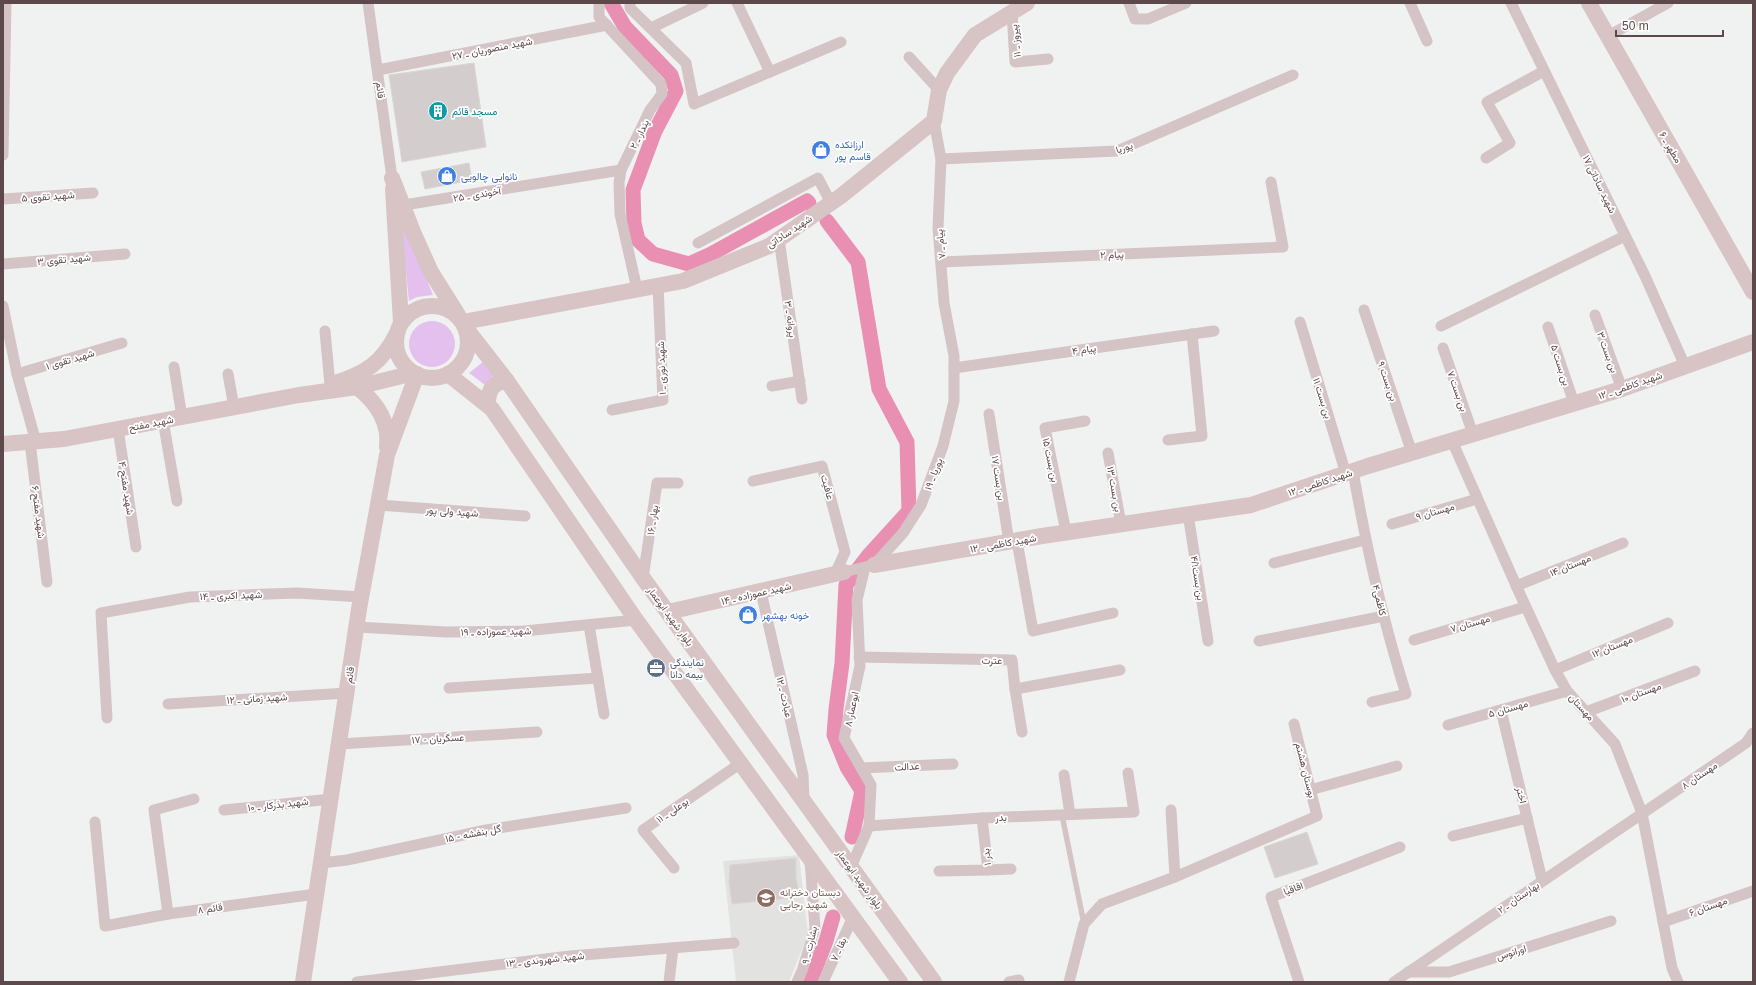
<svg xmlns="http://www.w3.org/2000/svg" width="1756" height="985" font-family="Helvetica,Vazirmatn,sans-serif">
  <style>
    .education { fill: #e2e3e1 }
    .green { fill: #e4c0ee }
    .lines { fill: none; stroke-linecap: round; stroke-linejoin: round }
    .canal { stroke: #e98fb2; stroke-width: 15 }
    .building { fill: #d4cdce; stroke: #dbd5d4 }
    .lane { stroke: #d4c4c6; stroke-width: 5.5 }
    .street { stroke: #d4c4c6; stroke-width: 11 }
    .secondary { stroke: #d8c3c5; stroke-width: 16 }
    .labels { text-anchor: middle; stroke-width: 3.5; stroke-linejoin: round; paint-order: stroke }
    .street-label { font-size: 10px; fill: #5d484b; stroke: #fff }
    .culture-label { font-size: 10px; fill: #0d838f; stroke: #fff; text-anchor: start }
    .shop-label { font-size: 10px; fill: #366cbe; stroke: #fff; text-anchor: start }
    .service-label { font-size: 10px; fill: #4e5e75; stroke: #fff; text-anchor: start }
    .education-label { font-size: 10px; fill: #785e54; stroke: #fff; text-anchor: start }
  </style>
  <rect width="100%" height="100%" fill="#f0f2f1"/>
  <!-- education -->
  <path class="education" d="M799 855 808 934 789 982H736L723 861Z"/>
  <!-- green -->
  <g class="green">
    <path d="M400 214 433 295 417 297 409 301Z"/>
    <circle cx="432" cy="344" r="23"/>
    <path d="M484 361 495 374 485 385 469 373Z"/>
  </g>
  <g class="lines">
    <!-- canal -->
    <g class="canal">
      <path d="M611 3 625 27 671 75 676 91 655 131 633 190 634 223 638 240 653 254 689 264 711 254 807 201 809 203"/>
      <path d="M827 221 858 262 879 389 907 442 909 511 868 556 846 585 842 663 836 709 834 735 847 767 862 791 852 837"/>
      <path d="M810 982 826 941 833 917"/>
    </g>
  </g>
  <!-- building -->
  <g class="building">
    <path d="M474 63 486 147 402 162 389 75Z"/>
    <path d="M469 163 472 180 425 189 421 172Z"/>
    <path d="M1307 832 1318 864 1275 878 1264 847Z"/>
    <path d="M796 858V878L800 897 732 904 729 882 730 865Z"/>
  </g>
  <g class="lines">
    <!-- lane -->
    <path class="lane" d="M1062 815 1084 924"/>
    <!-- street -->
    <g class="street">
      <path d="M368 3 392 178"/>
      <path d="M599 3V17L661 84 662 94 650 110 621 170 619 183 620 214 637 289"/>
      <path d="M630 3V8L686 63 694 104 841 42"/>
      <path d="M737 3 770 72"/>
      <path d="M1129 3 1135 19H1148L1186 3"/>
      <path d="M1410 3 1427 41"/>
      <path d="M1511 3 1645 276 1685 366"/>
      <path d="M1012 12 1015 62 1048 59"/>
      <path d="M651 28 703 3"/>
      <path d="M1608 36 1668 3"/>
      <path d="M909 57 939 90"/>
      <path d="M378 70 607 25"/>
      <path d="M3 155 6 3"/>
      <path d="M1486 158 1510 143 1487 102 1544 71"/>
      <path d="M941 159 1117 151 1293 75"/>
      <path d="M3 199 93 193"/>
      <path d="M404 205 621 170"/>
      <path d="M779 239 802 399"/>
      <path d="M698 243 818 178 831 203"/>
      <path d="M942 262 1283 247 1271 182"/>
      <path d="M3 264 125 254"/>
      <path d="M3 306 17 374 36 442"/>
      <path d="M1364 310 1412 453"/>
      <path d="M1595 315 1622 389"/>
      <path d="M1300 322 1346 474"/>
      <path d="M1441 326 1625 236"/>
      <path d="M1548 327 1574 403"/>
      <path d="M325 331 330 385"/>
      <path d="M1443 348 1473 434"/>
      <path d="M174 367 182 417"/>
      <path d="M954 368 1214 331"/>
      <path d="M17 374 122 343"/>
      <path d="M228 374 234 407"/>
      <path d="M772 386 800 381"/>
      <path d="M612 410 663 400 658 285"/>
      <path d="M989 414 1009 542"/>
      <path d="M163 420 177 501"/>
      <path d="M118 429 136 547"/>
      <path d="M1168 440 1202 436 1192 334"/>
      <path d="M1452 441 1519 592 1555 670 1567 691 1615 744 1642 813 1672 968 1678 982"/>
      <path d="M30 442 47 582"/>
      <path d="M1108 453 1121 524"/>
      <path d="M1353 471C1366 546 1383 621 1406 694L1372 702"/>
      <path d="M753 481 822 466 845 552 835 574"/>
      <path d="M379 505 525 516"/>
      <path d="M1188 514 1208 641"/>
      <path d="M1392 524 1477 499"/>
      <path d="M1066 532 1045 428 1085 421"/>
      <path d="M1017 541 1033 631 1113 613"/>
      <path d="M1274 563 1365 540"/>
      <path d="M844 572 874 565 903 533 921 505 943 446 954 401V356L944 303 938 228 941 159 934 121"/>
      <path d="M643 578 657 483H678"/>
      <path d="M1516 586 1623 543"/>
      <path d="M761 592 803 775 804 801"/>
      <path d="M589 625 604 714"/>
      <path d="M357 627 446 632 524 631 636 620"/>
      <path d="M1414 640 1525 607"/>
      <path d="M1259 641 1384 616"/>
      <path d="M859 657 1012 660 1015 689 1120 670"/>
      <path d="M1555 670 1668 623"/>
      <path d="M449 688 598 678"/>
      <path d="M1015 689 1022 732"/>
      <path d="M168 704 347 693"/>
      <path d="M1501 710 1542 880"/>
      <path d="M1586 712 1695 671"/>
      <path d="M107 718 101 613 190 597 297 593 361 597"/>
      <path d="M1448 725 1567 691"/>
      <path d="M339 744 537 732"/>
      <path d="M861 768 953 764"/>
      <path d="M1064 775 1070 814"/>
      <path d="M1310 790 1397 766"/>
      <path d="M224 810 331 799"/>
      <path d="M1171 810 1175 877"/>
      <path d="M95 822 105 926 168 914 316 894"/>
      <path d="M869 826 982 818 1134 812 1128 773"/>
      <path d="M1453 836 1527 818"/>
      <path d="M321 863 347 860 486 830 626 808"/>
      <path d="M851 867 869 826 871 785 844 738 860 666 857 600 865 567"/>
      <path d="M674 868 643 830 741 763"/>
      <path d="M988 870 1011 869"/>
      <path d="M939 871 988 870 982 818"/>
      <path d="M168 914 154 810 194 799"/>
      <path d="M1663 922 1753 891"/>
      <path d="M1408 972H1449L1611 921"/>
      <path d="M357 982 570 956 734 943"/>
      <path d="M669 982 673 948"/>
      <path d="M797 982 802 971 815 928 810 860"/>
      <path d="M823 982 853 917"/>
      <path d="M1009 982 1019 980"/>
      <path d="M1069 982 1084 924 1102 904 1175 877 1317 816 1294 724"/>
      <path d="M1299 982 1271 897 1400 847"/>
      <path d="M1394 982 1746 743 1753 733"/>
    </g>
    <!-- secondary -->
    <g class="secondary">
      <path d="M1589 3 1753 292"/>
      <path d="M392 178 413 232 431 272 458 315"/>
      <path d="M393 189 401 322"/>
      <circle cx="432" cy="342" r="36"/>
      <path d="M463 322 683 281 769 246 841 196 934 121 939 90 947 73 975 35 1027 3"/>
      <path d="M465 327 507 381 643 578 934 982"/>
      <path d="M448 374 492 409 636 620 900 982"/>
      <path d="M335 383C366 373 382 363 397 333"/>
      <path d="M357 387C376 402 390 422 387 447"/>
      <path d="M488 404C488 390 493 382 507 381"/>
      <path d="M3 444 64 439 299 395 357 387 414 373"/>
      <path d="M874 565 1042 536 1251 505 1368 466 1622 389 1753 342"/>
      <path d="M668 612 844 572"/>
      <path d="M303 982 359 609 387 455 417 374"/>
    </g>
  </g>
  <!-- icons -->
  <defs>
    <symbol id="building-disc" viewBox="-11 -11 22 22"><circle r="9.5" fill="#0f9aa8" stroke="#fff"/><path d="M-4-6H4V6H1V3H-1V6H-4ZM-2.5-4.3h1.7v1.8h-1.7ZM.8-4.3h1.7v1.8H.8ZM-2.5-1h1.7V.8h-1.7ZM.8-1h1.7V.8H.8Z" fill="#fff"/></symbol>
    <symbol id="shop-disc" viewBox="-11 -11 22 22"><circle r="9.5" fill="#3f7fe0" stroke="#fff"/><path d="M-5-2.5h2.3a2.7 3.5 0 0 1 5.4 0H5L5.5 6h-11ZM-1.5-2.5h3a1.5 2.3 0 0 0-3 0Z" fill="#fff"/></symbol>
    <symbol id="office-disc" viewBox="-11 -11 22 22"><circle r="9.5" fill="#5c6f8a" stroke="#fff"/><path d="M-6-3h4V-5.5h4V-3h4V5H-6ZM-1-4.5V-3h2v-1.5ZM-6 0V1H6V0Z" fill="#fff"/></symbol>
    <symbol id="school-disc" viewBox="-11 -11 22 22"><circle r="9.5" fill="#8d6e63" stroke="#fff"/><path d="M0-5L7-2L0 1L-7-2ZM-4 1L0 2.5L4 1V4Q0 6-4 4Z" fill="#fff"/></symbol>
  </defs>
  <g fill-rule="evenodd">
    <use href="#building-disc" x="427" y="100" width="22" height="22"/>
    <use href="#shop-disc" x="810" y="139" width="22" height="22"/>
    <use href="#shop-disc" x="436" y="165" width="22" height="22"/>
    <use href="#shop-disc" x="737" y="604" width="22" height="22"/>
    <use href="#office-disc" x="645" y="657" width="22" height="22"/>
    <use href="#school-disc" x="755" y="887" width="22" height="22"/>
  </g>
  <g class="labels">
    <!-- street labels -->
    <g class="street-label">
      <text transform="translate(1015 41) rotate(-96)" y="4">پیروز ـ ۱۱</text>
      <text transform="translate(492 48) rotate(-11)" y="4">شهید منصوریان ـ ۲۷</text>
      <text transform="translate(381 90) rotate(82)" y="4">قائم</text>
      <text transform="translate(639 134) rotate(-64)" y="4">پندار ـ ۲</text>
      <text transform="translate(1124 147) rotate(-19)" y="4">پوریا</text>
      <text transform="translate(1671 147) rotate(60)" y="4">مطهر ـ ۶</text>
      <text transform="translate(1600 184) rotate(64)" y="4">شهید ساداتی ۱۷</text>
      <text transform="translate(477 194) rotate(-9)" y="4">آخوندی ـ ۲۵</text>
      <text transform="translate(48 196) rotate(-4)" y="4">شهید تقوی ۵</text>
      <text transform="translate(789 231) rotate(-33)" y="4">شهید ساداتی</text>
      <text transform="translate(940 244) rotate(-96)" y="4">پیام ـ ۷</text>
      <text transform="translate(1112 254) rotate(-2)" y="4">پیام ۲</text>
      <text transform="translate(64 259) rotate(-5)" y="4">شهید تقوی ۳</text>
      <text transform="translate(791 319) rotate(82)" y="4">پروانه ـ ۳</text>
      <text transform="translate(1084 349) rotate(-8)" y="4">پیام ۴</text>
      <text transform="translate(1608 352) rotate(70)" y="4">بن بست ۳</text>
      <text transform="translate(70 359) rotate(-16)" y="4">شهید تقوی ۱</text>
      <text transform="translate(1561 365) rotate(72)" y="4">بن بست ۵</text>
      <text transform="translate(661 368) rotate(-92)" y="4">شهید نوری ـ ۱</text>
      <text transform="translate(1388 381) rotate(71)" y="4">بن بست ۹</text>
      <text transform="translate(1630 385) rotate(-19)" y="4">شهید کاظمی ـ ۱۲</text>
      <text transform="translate(1458 391) rotate(71)" y="4">بن بست ۷</text>
      <text transform="translate(1323 398) rotate(73)" y="4">بن بست ۱۱</text>
      <text transform="translate(151 423) rotate(-11)" y="4">شهید مفتح</text>
      <text transform="translate(1051 460) rotate(78)" y="4">بن بست ۱۵</text>
      <text transform="translate(933 474) rotate(-69)" y="4">پوریا ـ ۱۹</text>
      <text transform="translate(999 478) rotate(81)" y="4">بن بست ۱۷</text>
      <text transform="translate(1320 482) rotate(-18)" y="4">شهید کاظمی ـ ۱۲</text>
      <text transform="translate(828 487) rotate(75)" y="4">عافیت</text>
      <text transform="translate(127 488) rotate(81)" y="4">شهید مفتح ۴</text>
      <text transform="translate(1115 489) rotate(80)" y="4">بن بست ۱۳</text>
      <text transform="translate(452 511) rotate(4)" y="4">شهید ولی پور</text>
      <text transform="translate(1435 511) rotate(-16)" y="4">مهستان ۹</text>
      <text transform="translate(39 512) rotate(83)" y="4">شهید مفتح ۶</text>
      <text transform="translate(652 520) rotate(-82)" y="4">بهار ـ ۱۶</text>
      <text transform="translate(1003 543) rotate(-10)" y="4">شهید کاظمی ـ ۱۲</text>
      <text transform="translate(1570 565) rotate(-22)" y="4">مهستان ۱۴</text>
      <text transform="translate(1198 578) rotate(81)" y="4">بن بست۴/۱</text>
      <text transform="translate(756 593) rotate(-13)" y="4">شهید عموزاده ـ ۱۴</text>
      <text transform="translate(231 595) rotate(-2)" y="4">شهید اکبری ـ ۱۴</text>
      <text transform="translate(1380 600) rotate(76)" y="4">کاظمی۴</text>
      <text transform="translate(671 616) rotate(54)" y="4">بلوار شهید ابوعمار</text>
      <text transform="translate(1470 623) rotate(-16)" y="4">مهستان ۷</text>
      <text transform="translate(496 631) rotate(-1)" y="4">شهید عموزاده ـ ۱۹</text>
      <text transform="translate(1612 646) rotate(-22)" y="4">مهستان ۱۲</text>
      <text transform="translate(992 660) rotate(1)" y="4">عترت</text>
      <text transform="translate(349 675) rotate(-82)" y="4">قائم</text>
      <text transform="translate(1641 692) rotate(-20)" y="4">مهستان ۱۰</text>
      <text transform="translate(785 697) rotate(77)" y="4">عبادت ـ ۱۲</text>
      <text transform="translate(257 698) rotate(-3)" y="4">شهید زمانی ـ ۱۲</text>
      <text transform="translate(1582 707) rotate(48)" y="4">مهستان</text>
      <text transform="translate(1508 708) rotate(-16)" y="4">مهستان ۵</text>
      <text transform="translate(851 709) rotate(-78)" y="4">ابوعمار ۸</text>
      <text transform="translate(438 738) rotate(-3)" y="4">عسگریان - ۱۷</text>
      <text transform="translate(907 766) rotate(-3)" y="4">عدالت</text>
      <text transform="translate(1306 770) rotate(76)" y="4">بوستان هشتم</text>
      <text transform="translate(1699 775) rotate(-34)" y="4">مهستان ۸</text>
      <text transform="translate(1522 795) rotate(76)" y="4">اختر</text>
      <text transform="translate(278 804) rotate(-6)" y="4">شهید بذرکار ـ ۱۰</text>
      <text transform="translate(672 810) rotate(-34)" y="4">بوعلی ـ ۱۱</text>
      <text transform="translate(1001 817) rotate(-2)" y="4">بدر</text>
      <text transform="translate(473 833) rotate(-11)" y="4">گل بنفشه - ۱۵</text>
      <text transform="translate(986 857) rotate(-96)" y="4">بدر ۱</text>
      <text transform="translate(860 879) rotate(54)" y="4">بلوار شهید ابوعمار</text>
      <text transform="translate(1293 888) rotate(-21)" y="4">اقاقیا</text>
      <text transform="translate(1518 897) rotate(-34)" y="4">بهارستان ـ ۲</text>
      <text transform="translate(1708 906) rotate(-19)" y="4">مهستان ۶</text>
      <text transform="translate(210 908) rotate(-8)" y="4">قائم ۸</text>
      <text transform="translate(809 945) rotate(-77)" y="4">بشارت ـ ۹</text>
      <text transform="translate(838 949) rotate(-65)" y="4">بقا ـ ۷</text>
      <text transform="translate(1511 952) rotate(-17)" y="4">اورانوس</text>
      <text transform="translate(545 959) rotate(-6)" y="4">شهید شهروندی ـ ۱۳</text>
    </g>
    <!-- culture labels -->
    <g class="culture-label">
      <text x="452" y="115">مسجد قائم</text>
    </g>
    <!-- shop labels -->
    <g class="shop-label">
      <text x="835" y="148">ارزانکده<tspan x="835" dy="12">قاسم پور</tspan></text>
      <text x="461" y="180">نانوایی چالویی</text>
      <text x="762" y="619">خونه بهشهر</text>
    </g>
    <!-- service labels -->
    <g class="service-label">
      <text x="670" y="666">نمایندگی<tspan x="670" dy="12">بیمه دانا</tspan></text>
    </g>
    <!-- education labels -->
    <g class="education-label">
      <text x="780" y="896">دبستان دخترانه<tspan x="780" dy="12">شهید رجایی</tspan></text>
    </g>
  </g>
  <!-- border -->
  <rect width="1756" height="985" fill="none" stroke="#5d484b" stroke-width="8"/>
  <!-- scale -->
  <path d="M1616 30v6h107v-6" fill="none" stroke="#5d484b" stroke-width="2"/>
  <text x="1622" y="30" font-size="12" fill="#5d484b" stroke="#ffffff" stroke-width="3" paint-order="stroke">50 m</text>
</svg>
